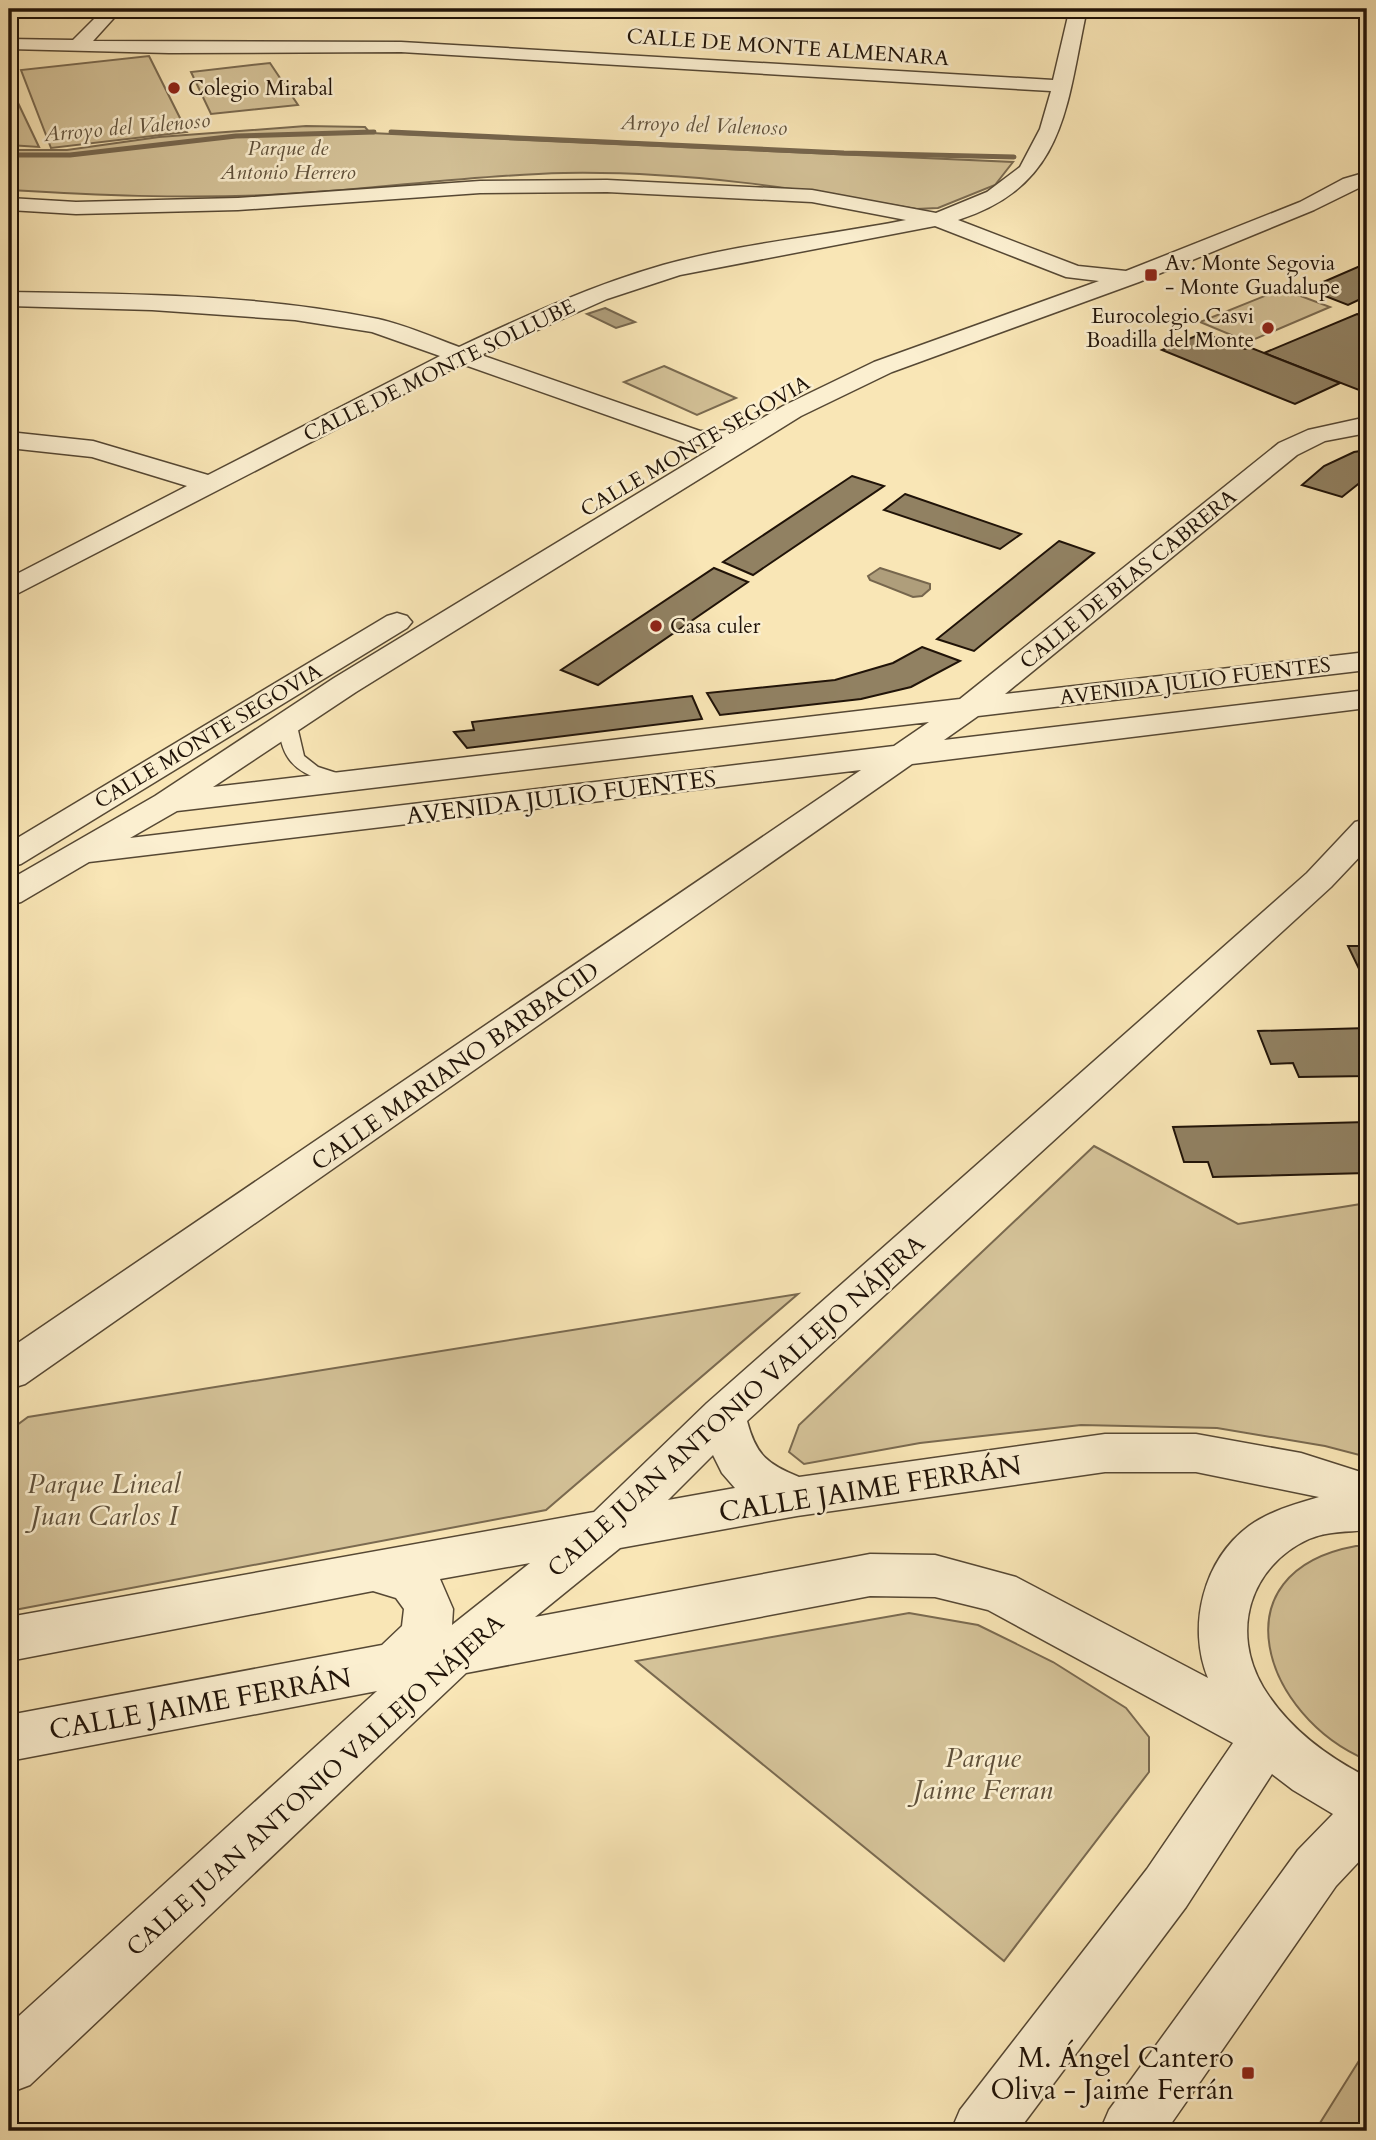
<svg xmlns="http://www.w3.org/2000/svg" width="1376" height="2140" font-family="Cardo,serif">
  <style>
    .green { fill: #d4c298; stroke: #7a6a50; stroke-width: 2 }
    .water { fill: #af9e7b; stroke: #76664d; stroke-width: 2 }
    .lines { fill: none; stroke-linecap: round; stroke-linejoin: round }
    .stream { stroke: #76664d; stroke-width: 5 }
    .building { fill: #918162; stroke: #201308; stroke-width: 2 }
    .service-casing { stroke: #564834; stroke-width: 3 }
    .minor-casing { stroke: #564834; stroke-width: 3 }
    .service { fill: #fbefd0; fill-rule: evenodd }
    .minor { fill: #fbefd0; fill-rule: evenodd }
    .poi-dot { fill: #8f2418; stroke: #fbefd0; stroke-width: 2.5 }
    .labels { text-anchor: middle; stroke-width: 5; stroke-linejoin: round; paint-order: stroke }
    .far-street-label { font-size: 21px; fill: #201308; stroke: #fbefd0 }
    .far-poi-label { font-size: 21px; fill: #201308; stroke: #fbefd0; text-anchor: start }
    .far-water-label { font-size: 21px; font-style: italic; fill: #60523c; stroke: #fbefd0 }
    .far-park-label { font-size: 21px; font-style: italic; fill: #5f503a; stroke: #fbefd0 }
    .street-label { font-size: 24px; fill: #201308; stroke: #fbefd0 }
    .near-park-label { font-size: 28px; font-style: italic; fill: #5f503a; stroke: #fbefd0 }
    .near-street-label { font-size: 28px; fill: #201308; stroke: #fbefd0 }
    .near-poi-label { font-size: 28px; fill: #201308; stroke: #fbefd0; text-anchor: end }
  </style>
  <rect width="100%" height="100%" fill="#f9e6b6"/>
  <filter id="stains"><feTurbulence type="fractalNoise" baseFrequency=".00286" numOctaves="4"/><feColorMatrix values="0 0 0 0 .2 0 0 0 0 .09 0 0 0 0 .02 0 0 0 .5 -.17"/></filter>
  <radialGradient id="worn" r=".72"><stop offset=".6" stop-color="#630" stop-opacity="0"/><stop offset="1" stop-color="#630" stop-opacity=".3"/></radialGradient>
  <!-- green -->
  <g class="green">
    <path d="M149 56 187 132 51 148 21 70Z"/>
    <path d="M270 63 298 105 211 114 191 72Z"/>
    <path d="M9 84 39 147 9 145Z"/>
    <path d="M306 126 365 127 370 133 1013 162 995 185 938 208 916 209C800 188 682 171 564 173 465 175 367 191 268 195 182 199 95 195 9 190V150H67L159 137Z"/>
    <path d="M1282 289 1330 307 1248 342 1200 322Z"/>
    <path d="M664 366 736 398 697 415 624 382Z"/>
    <path d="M1094 1146 1238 1224 1367 1203V1457L1325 1446 1217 1428 1081 1425 920 1443 804 1464 789 1452 799 1425Z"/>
    <path d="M798 1294 546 1510 9 1611V1431L28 1417Z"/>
    <path d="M1356 1546H1367V1760C1264 1717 1214 1572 1356 1546Z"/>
    <path d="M909 1613 978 1625 1053 1662 1126 1708 1149 1737V1772L1004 1961 636 1661Z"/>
    <path d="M1367 2048V2131H1315Z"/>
  </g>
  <!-- water -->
  <g class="water">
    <path d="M605 308 635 322 616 328 587 314Z"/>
    <path d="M880 568 930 584V589L922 596 913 597 870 580 868 576Z"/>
  </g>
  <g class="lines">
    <!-- stream -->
    <g class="stream">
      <path d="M391 132 844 153 1014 157"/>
      <path d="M9 155H70L236 136 374 132"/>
    </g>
  </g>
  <!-- building -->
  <g class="building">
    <path d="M1367 263V296L1348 305 1307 289Z"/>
    <path d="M1357 314 1367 318V390L1364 392 1264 353Z"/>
    <path d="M1203 333 1245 349 1249 347 1340 383 1295 404 1162 350Z"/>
    <path d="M1367 450V477L1342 497 1302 485 1324 466 1354 452Z"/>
    <path d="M852 476 884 486 753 575 723 562Z"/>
    <path d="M905 494 1021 534 1000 549 884 510Z"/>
    <path d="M1059 541 1094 553 974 651 937 639Z"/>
    <path d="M714 568 748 582 598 685 561 670Z"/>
    <path d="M922 647 960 661 911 687 861 699 720 715 707 693 835 680 893 663Z"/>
    <path d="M692 696 702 719 467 748 454 732 474 730 472 722Z"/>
    <path d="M1348 946H1367V975H1362Z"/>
    <path d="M1367 1028V1076L1299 1077 1293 1063 1271 1064 1258 1031Z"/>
    <path d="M1367 1122V1173L1213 1177 1208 1162H1184L1173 1127Z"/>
  </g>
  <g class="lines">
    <defs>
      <path id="service" d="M288 721 297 726 304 756 318 767 352 778 355 782 352 786C343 788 334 784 325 781 295 772 281 758 279 726Z"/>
      <g id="minor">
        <path d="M104 9H122L93 41 401 42 1053 80 1068 16 1038 14 1029 9H1087C1066 105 1067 185 958 220L1078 266 1126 271 1300 202 1343 179 1367 172V184L1314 210 1139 282 892 372 801 416 356 692 213 787 960 699 1279 443 1308 430 1367 417V433L1325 441 1297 455 1005 694 1367 652V670L978 716 944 740 1367 690V708L912 764 25 1384 9 1389V1349L861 770 89 862 21 902 9 905V880L155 796 334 678 716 446 689 444 462 364 9 598V578L187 486 92 457 9 448V432L93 441 208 475 440 356 372 332 295 320 152 310 9 306V292C131 294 258 294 378 319 405 325 432 337 459 347 525 316 593 285 663 265 742 243 825 236 906 220L812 202 607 192 480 193 238 210 76 214 9 210V198L76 202 238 198 480 181 607 180 812 190 936 213 987 192 1020 167 1040 129 1051 91 401 52 169 53 9 49V39L73 40ZM935 226 1066 277 1099 281 874 362 783 406 742 430 700 431 481 355 607 299 680 275ZM929 722 894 746 130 838 177 811Z"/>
        <path d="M397 613 407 616 412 622 407 628 21 864 9 867V843L387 616Z"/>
        <path d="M1367 819V849L1331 887 747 1421C756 1455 767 1464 799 1477L1105 1434H1196L1301 1453 1367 1474V1530C1348 1532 1327 1531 1309 1539 1250 1566 1230 1631 1263 1687 1288 1728 1326 1756 1367 1777V1853L1336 1886 1166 2131H1100L1109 2110 1298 1850 1333 1814 1293 1790 1272 1774 1186 1907 1018 2131H951L960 2110 1147 1869 1233 1743 988 1610 935 1597 870 1596 466 1673 30 2085 9 2093V2025L377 1691 9 1761V1715L382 1645 402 1626 404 1609 396 1598 373 1591 9 1661V1617L594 1512 707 1403 1307 873 1355 822ZM713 1455 722 1473 735 1488 668 1500ZM1105 1472H1196L1319 1497C1295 1504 1270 1511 1249 1526 1203 1560 1187 1627 1208 1678L1016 1577 935 1555 870 1554 535 1617 620 1548 797 1516ZM530 1563 452 1625 453 1609 440 1579Z"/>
      </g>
    </defs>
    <!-- service casing -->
    <use href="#service" class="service-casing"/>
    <!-- minor casing -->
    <use href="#minor" class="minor-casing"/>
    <!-- service -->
    <use href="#service" class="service"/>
    <!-- minor -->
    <use href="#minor" class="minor"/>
  </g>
  <!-- markers -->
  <g class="poi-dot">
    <circle cx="174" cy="88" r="7"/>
    <rect x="1144" y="268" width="14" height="14" rx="3.5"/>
    <circle cx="1268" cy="328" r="7"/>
    <circle cx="656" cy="626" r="7"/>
    <rect x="1241" y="2066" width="14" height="14" rx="3.5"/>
  </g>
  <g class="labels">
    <!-- far-street labels -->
    <g class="far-street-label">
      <text transform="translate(788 47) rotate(4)" y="7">CALLE DE MONTE ALMENARA</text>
      <text transform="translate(439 370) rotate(-26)" y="7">CALLE DE MONTE SOLLUBE</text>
      <text transform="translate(695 446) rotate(-30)" y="7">CALLE MONTE SEGOVIA</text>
      <text transform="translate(1128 579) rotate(-39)" y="7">CALLE DE BLAS CABRERA</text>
      <text transform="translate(1195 681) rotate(-7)" y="7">AVENIDA JULIO FUENTES</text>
      <text transform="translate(208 736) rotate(-31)" y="7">CALLE MONTE SEGOVIA</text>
    </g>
    <!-- far-poi labels -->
    <g class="far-poi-label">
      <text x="188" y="95">Colegio Mirabal</text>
      <text x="1165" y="270">Av. Monte Segovia<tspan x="1165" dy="24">- Monte Guadalupe</tspan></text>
      <text x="1254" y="323" text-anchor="end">Eurocolegio Casvi<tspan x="1254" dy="24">Boadilla del Monte</tspan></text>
      <text x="670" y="633">Casa culer</text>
    </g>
    <!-- far-water labels -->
    <g class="far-water-label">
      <text transform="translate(704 125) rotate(2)" y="7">Arroyo del Valenoso</text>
      <text transform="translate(127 127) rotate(-5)" y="7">Arroyo del Valenoso</text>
    </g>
    <!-- far-park labels -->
    <g class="far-park-label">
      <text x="288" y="155">Parque de<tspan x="288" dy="24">Antonio Herrero</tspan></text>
    </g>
    <!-- street labels -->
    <g class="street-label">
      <text transform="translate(561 797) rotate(-7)" y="8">AVENIDA JULIO FUENTES</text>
      <text transform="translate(455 1066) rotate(-35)" y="8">CALLE MARIANO BARBACID</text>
      <text transform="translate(736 1406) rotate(-42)" y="8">CALLE JUAN ANTONIO VALLEJO NÁJERA</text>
      <text transform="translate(315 1785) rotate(-42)" y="8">CALLE JUAN ANTONIO VALLEJO NÁJERA</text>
    </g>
    <!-- near-park labels -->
    <g class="near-park-label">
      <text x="104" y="1493">Parque Lineal<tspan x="104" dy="32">Juan Carlos I</tspan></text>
      <text x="983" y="1767">Parque<tspan x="983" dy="32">Jaime Ferran</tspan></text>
    </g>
    <!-- near-street labels -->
    <g class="near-street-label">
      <text transform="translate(870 1488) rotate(-9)" y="10">CALLE JAIME FERRÁN</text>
      <text transform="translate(200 1703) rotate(-10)" y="10">CALLE JAIME FERRÁN</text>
    </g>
    <!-- near-poi labels -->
    <g class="near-poi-label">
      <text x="1234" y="2067">M. Ángel Cantero<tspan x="1234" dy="32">Oliva - Jaime Ferrán</tspan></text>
    </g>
  </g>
  <!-- margin -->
  <rect width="1376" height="2140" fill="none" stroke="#f9e6b6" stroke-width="35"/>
  <rect x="10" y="10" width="1355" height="2119" fill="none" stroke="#201308" stroke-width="3.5"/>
  <rect x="18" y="18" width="1341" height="2105" fill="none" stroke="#201308" stroke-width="2"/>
  <rect width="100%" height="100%" filter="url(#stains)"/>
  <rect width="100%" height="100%" fill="url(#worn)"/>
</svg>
